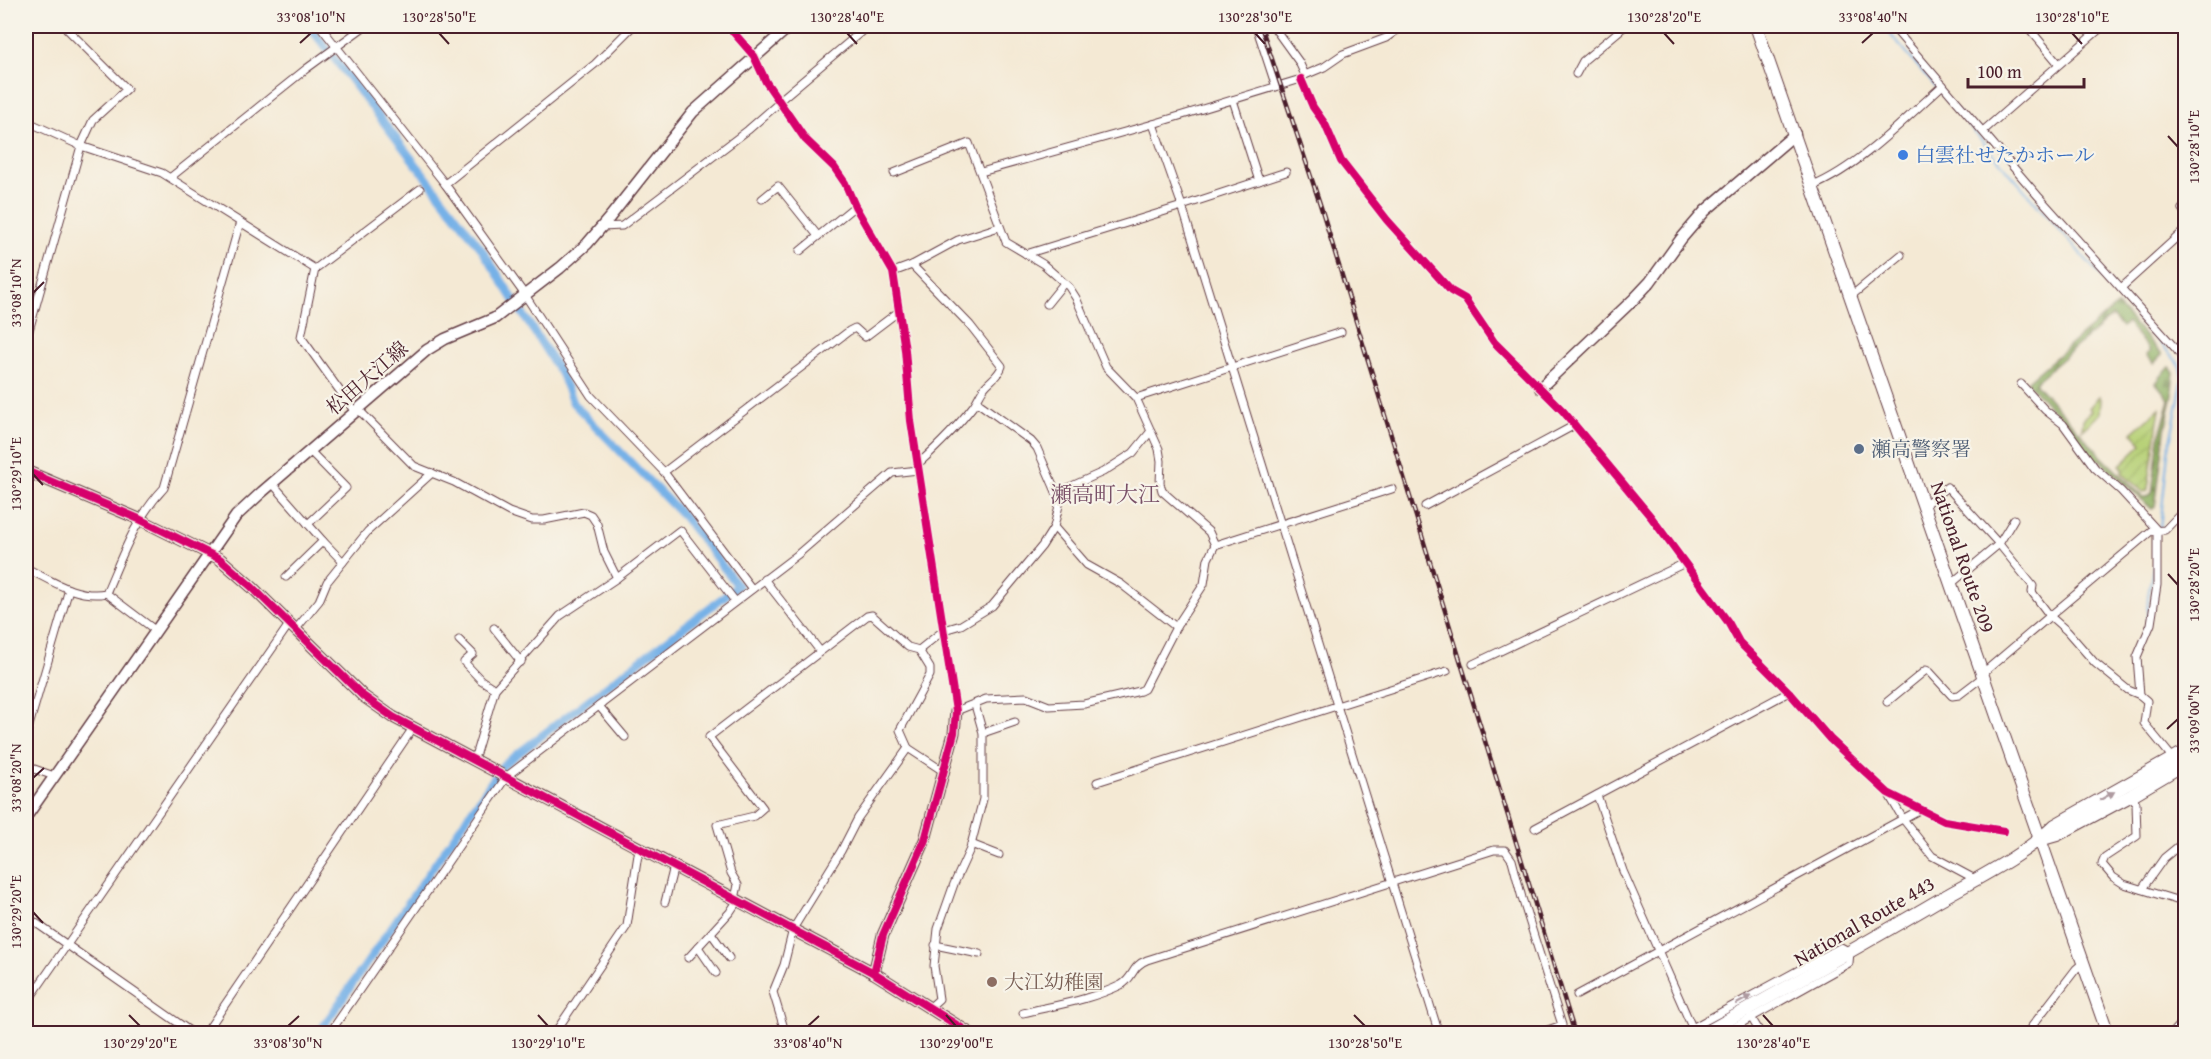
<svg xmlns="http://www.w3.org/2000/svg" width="2211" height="1059" font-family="'Gentium Book Plus','Noto Serif JP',serif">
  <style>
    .grass { fill: url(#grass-tufts); stroke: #807850; stroke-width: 1.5 }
    .forest { fill: url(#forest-firs); stroke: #6d6848; stroke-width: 1.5 }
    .garden { fill: url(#garden-furrows); stroke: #807850; stroke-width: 1.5 }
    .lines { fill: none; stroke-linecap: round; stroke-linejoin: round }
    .stream { stroke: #76b1e7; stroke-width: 2 }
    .canal { stroke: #76b1e7; stroke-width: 8 }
    .street-casing { stroke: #643d44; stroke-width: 9 }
    .secondary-casing { stroke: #643d44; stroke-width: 13 }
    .highway-casing { stroke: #643d44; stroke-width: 14 }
    .street { stroke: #fff; stroke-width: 7 }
    .secondary { stroke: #fff; stroke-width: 10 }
    .highway { stroke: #fff; stroke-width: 12 }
    .rail-casing { stroke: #4a1f2b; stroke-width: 4.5 }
    .rail { stroke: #f7f3e8; stroke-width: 2; stroke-dasharray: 7; stroke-linecap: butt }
    .cycleway-casing { stroke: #f7f3e8; stroke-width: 11 }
    .cycleway { stroke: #d6006c; stroke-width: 8 }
    .oneway { fill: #ae9aa0 }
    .ticks { fill: none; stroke: #4a1f2b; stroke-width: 2 }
    .shop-dot { fill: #3f7fe0; stroke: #f7f3e8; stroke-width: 2 }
    .service-dot { fill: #5c6f8a; stroke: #f7f3e8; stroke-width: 2 }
    .education-dot { fill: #8d6e63; stroke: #f7f3e8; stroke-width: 2 }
    .labels { text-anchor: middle; stroke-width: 4.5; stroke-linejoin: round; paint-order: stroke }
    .shop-label { font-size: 20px; fill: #366cbe; stroke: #f7f3e8; text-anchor: start }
    .street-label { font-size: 20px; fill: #4a1f2b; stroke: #f7f3e8 }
    .service-label { font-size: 20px; fill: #4e5e75; stroke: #f7f3e8; text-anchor: start }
    .education-label { font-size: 20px; fill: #785e54; stroke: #f7f3e8; text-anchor: start }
    .quarter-label { font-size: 22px; fill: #7a5168; stroke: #f7f3e8 }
    .neatline { fill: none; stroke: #4a1f2b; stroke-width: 2 }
    .ticks-label { font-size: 15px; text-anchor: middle; fill: #4a1f2b }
  </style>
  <defs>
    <pattern id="grass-tufts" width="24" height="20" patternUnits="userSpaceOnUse" patternTransform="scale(1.5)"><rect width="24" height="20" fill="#b6d075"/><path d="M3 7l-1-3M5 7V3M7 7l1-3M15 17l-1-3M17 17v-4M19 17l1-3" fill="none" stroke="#9eb265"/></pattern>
    <pattern id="forest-firs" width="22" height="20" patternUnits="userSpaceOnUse" patternTransform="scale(1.5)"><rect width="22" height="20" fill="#90b266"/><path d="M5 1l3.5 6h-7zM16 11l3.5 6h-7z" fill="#789054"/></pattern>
    <pattern id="garden-furrows" width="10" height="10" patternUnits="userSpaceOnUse" patternTransform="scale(1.5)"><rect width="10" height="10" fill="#b6d075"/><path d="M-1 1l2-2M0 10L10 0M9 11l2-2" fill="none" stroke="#9eb265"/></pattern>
  </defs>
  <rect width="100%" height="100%" fill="#f7f3e8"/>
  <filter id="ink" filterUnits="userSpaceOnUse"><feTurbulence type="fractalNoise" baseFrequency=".0167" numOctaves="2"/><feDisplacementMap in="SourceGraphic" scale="12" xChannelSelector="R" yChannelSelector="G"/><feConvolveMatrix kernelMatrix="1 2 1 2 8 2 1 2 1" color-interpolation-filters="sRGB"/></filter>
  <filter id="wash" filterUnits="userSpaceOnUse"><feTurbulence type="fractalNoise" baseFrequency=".008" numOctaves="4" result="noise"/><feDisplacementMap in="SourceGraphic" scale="24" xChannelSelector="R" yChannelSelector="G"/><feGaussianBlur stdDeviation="1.35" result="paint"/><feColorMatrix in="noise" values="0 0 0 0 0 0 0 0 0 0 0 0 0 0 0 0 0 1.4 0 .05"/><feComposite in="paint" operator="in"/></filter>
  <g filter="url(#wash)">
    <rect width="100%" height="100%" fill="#f4e9d4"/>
    <!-- grass -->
    <path class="grass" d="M2099 396 2101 399 2100 414 2082 430 2083 419 2092 411 2089 408Z"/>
    <!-- forest -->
    <path class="forest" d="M2117 305 2162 355 2154 363 2146 355 2150 351 2127 323 2122 327 2112 316 2036 381V384L2102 457 2143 497H2146L2152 493 2159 438 2170 400 2156 383 2167 369 2170 367 2174 372 2172 389 2173 394 2165 430 2155 507 2152 509 2108 468 2101 460H2095L2069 424 2050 407 2028 383V381Z"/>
    <!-- garden -->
    <path class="garden" d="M2160 408 2148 488 2147 491 2143 492 2122 473 2123 468 2120 465 2142 444 2132 433Z"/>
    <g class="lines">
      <!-- stream -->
      <g class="stream">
        <path d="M1883 26 2040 208 2179 364 2183 378 2168 452 2160 528"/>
        <path d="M2147 626 2148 596 2154 563"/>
      </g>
      <!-- canal -->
      <path class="canal" d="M309 26 481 248 561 374 573 403 684 517 738 586 503 765 318 1034"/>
    </g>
  </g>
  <g filter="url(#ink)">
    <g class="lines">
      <defs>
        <g id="street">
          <path d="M320 26 445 184 525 295 591 396 664 472 752 589"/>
          <path d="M728 26 754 56 766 82 805 139 834 167 845 183 855 206 893 272 905 350 911 421 956 711 986 699 1026 697 1049 706 1084 704 1140 691 1144 689 1176 627 1204 584 1208 559 1215 545 1392 489"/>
          <path d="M1256 26 1276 87"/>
          <path d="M1273 26 1299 62 1305 75"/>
          <path d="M1892 26 2038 196 2176 349 2186 363"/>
          <path d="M2027 26 2059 64"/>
          <path d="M1576 74 1583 61 1625 26"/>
          <path d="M1301 79 1313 107 1325 124 1341 161 1387 220 1451 291 1465 299 1494 342 1563 411 1651 517 1728 622 1739 642 1789 692 1830 739 1888 793 1944 821 2004 831"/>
          <path d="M1233 100 1259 181"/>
          <path d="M779 101 868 26"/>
          <path d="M26 121 81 146 162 173 315 269"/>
          <path d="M1153 124 1182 206 1439 1034"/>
          <path d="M1983 131 2103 26"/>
          <path d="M981 172 1153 124 1301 79 1305 75 1324 67 1343 54 1386 38 1403 26"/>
          <path d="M894 173 969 143 1006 242 1043 264 1069 287 1076 298 1106 367 1136 398 1159 449 1161 461 1160 483 1162 491 1209 532 1215 545"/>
          <path d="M171 177 306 69 365 26"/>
          <path d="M445 184 595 64 633 26"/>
          <path d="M1813 186C1859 167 1906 118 1943 85"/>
          <path d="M762 199 778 186 818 236"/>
          <path d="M2186 205 2182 209 2186 214"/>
          <path d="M602 227 622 226 748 130 780 102"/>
          <path d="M800 251 855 206"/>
          <path d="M1026 254 1182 206 1286 172"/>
          <path d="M912 265 970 325 1002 366C999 376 990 380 984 388 980 393 978 399 974 405 958 426 938 446 918 464"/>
          <path d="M893 272 912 265 958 240 999 227"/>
          <path d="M2121 288 2186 229"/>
          <path d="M1851 296 1901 255"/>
          <path d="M1047 304 1064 283"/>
          <path d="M26 341 81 146 93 120 127 89 64 26"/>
          <path d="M2021 384 2045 410 2063 424 2095 468 2121 491 2157 530V585L2151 624 2137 657 2140 695"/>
          <path d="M1136 398 1341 332"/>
          <path d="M358 409 414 466 454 482 509 512 532 520H544L584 512 591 515 597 524 604 552 617 578"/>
          <path d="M355 412 301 337 315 269 420 189"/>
          <path d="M664 472 849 331 855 328 865 337 898 312"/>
          <path d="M272 483 323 541 286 577"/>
          <path d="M1056 493 1103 472 1133 453 1151 431"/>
          <path d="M1924 505 1947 487 1999 544 2033 586 2032 592 2050 616 1983 673"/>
          <path d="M1425 506 1575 425"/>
          <path d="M2186 508 2165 530 2151 531 2050 616 2067 631 2095 663 2128 690 2140 695 2147 701 2144 723 2186 774"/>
          <path d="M308 524 346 488 310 451"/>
          <path d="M1054 527 1087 565 1121 584 1176 627"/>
          <path d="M323 541 343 562"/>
          <path d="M26 568C50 580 78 599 106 593 123 554 135 519 164 488L240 222"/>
          <path d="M764 579 820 651"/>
          <path d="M1952 583 1999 544 2014 519"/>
          <path d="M106 593 155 630"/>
          <path d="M494 628 521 662"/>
          <path d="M296 629 319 601 327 582 368 531 432 473"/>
          <path d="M459 640 473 654 464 662 481 680 495 689"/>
          <path d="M919 650 944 630 961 625 992 606 1042 546 1054 527 1060 501 1037 448 1031 441 977 402"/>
          <path d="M1473 664 1685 563"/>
          <path d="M1887 702 1926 670 1930 672 1952 696 1959 695 1984 676"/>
          <path d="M599 706 625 737"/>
          <path d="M983 733 1015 722"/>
          <path d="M26 736 69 589"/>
          <path d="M473 758 476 753 495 689 560 616 617 578 680 530 735 601"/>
          <path d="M26 766 54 776"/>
          <path d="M1097 782 1447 671"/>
          <path d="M1597 795 1623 871 1695 1034"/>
          <path d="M1889 795 1903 819 1932 856 1975 879"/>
          <path d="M2132 795 2136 803 2137 836 2105 857 2102 864 2113 877 2124 884 2186 903"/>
          <path d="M1535 828 1789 692"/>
          <path d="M971 844 999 855"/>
          <path d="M2142 889 2164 858 2186 840"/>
          <path d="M735 899 738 885 731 873 717 825 754 816 763 808 709 737 867 616 872 615 908 647 919 650 930 668V675L900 730 908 748"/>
          <path d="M665 902 674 866"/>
          <path d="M26 916 194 1034"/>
          <path d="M711 933 729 958"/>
          <path d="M935 945 979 954"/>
          <path d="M698 947 716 973"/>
          <path d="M688 958 730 912 738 900"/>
          <path d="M1577 995 1921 809"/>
          <path d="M26 1004 290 623"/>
          <path d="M930 1007 939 999 934 966 938 929 954 884 970 849 983 799V733L975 705"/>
          <path d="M1023 1013C1056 1005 1090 1000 1121 985 1134 978 1131 966 1147 960L1494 850H1505L1512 860 1522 898 1562 1025 1536 1034"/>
          <path d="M1751 1017 1761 1034"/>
          <path d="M1692 1028 1841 947 1850 952 1849 963 1722 1034"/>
          <path d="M205 1034 413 728"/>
          <path d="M329 1034 507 776 797 555 892 473 918 470"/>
          <path d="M554 1034 627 926 639 848"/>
          <path d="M778 1034 783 1025 773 992 784 965 793 929 841 851 858 818 908 748 943 771"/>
          <path d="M1307 1034 1312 1030"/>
          <path d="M2026 1034 2076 969 2083 963"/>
          <path d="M2171 1034 2186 1017"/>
        </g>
        <g id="secondary">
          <path d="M1540 388 1634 299 1650 282 1681 239 1705 211 1795 134"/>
          <path d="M26 471 139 519 220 559 253 588 363 696 393 717 874 973 971 1034"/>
          <path d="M26 817 236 516 262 492 427 350 445 339 495 318 560 268 587 244 610 217 693 112 790 26"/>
          <path d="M874 973 883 935 925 840 954 733 956 711"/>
        </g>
        <g id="highway">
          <path d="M1756 26 2108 1034"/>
          <path d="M2043 839 2057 835 2132 795 2186 763"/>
          <path d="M1703 1034C1782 990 1861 946 1939 900 1976 879 2025 855 2055 825L2186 751"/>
        </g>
      </defs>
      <!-- street casing -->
      <use href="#street" class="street-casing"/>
      <!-- secondary casing -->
      <use href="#secondary" class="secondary-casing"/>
      <!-- highway casing -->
      <use href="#highway" class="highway-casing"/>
      <!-- street -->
      <use href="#street" class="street"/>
      <!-- secondary -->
      <use href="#secondary" class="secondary"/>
      <!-- highway -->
      <use href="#highway" class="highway"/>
      <defs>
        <path id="rail" d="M1261 26 1320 204 1575 1034"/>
      </defs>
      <!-- rail casing -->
      <use href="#rail" class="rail-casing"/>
      <!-- rail -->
      <use href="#rail" class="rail"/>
      <defs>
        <g id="cycleway">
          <path d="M728 26 754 56 766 82 805 139 834 167 845 183 855 206 893 272 905 350 911 421 956 711 954 733 925 840 883 935 874 973"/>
          <path d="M1301 79 1313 107 1325 124 1341 161 1387 220 1451 291 1465 299 1494 342 1563 411 1651 517 1728 622 1739 642 1789 692 1830 739 1888 793 1944 821 2004 831"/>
          <path d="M26 471 139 519 220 559 253 588 363 696 393 717 874 973 971 1034"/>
        </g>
      </defs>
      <!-- cycleway casing -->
      <use href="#cycleway" class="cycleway-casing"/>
      <!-- cycleway -->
      <use href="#cycleway" class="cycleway"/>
    </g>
    <!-- one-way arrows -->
    <defs><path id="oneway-solid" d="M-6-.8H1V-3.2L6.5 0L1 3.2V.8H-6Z" transform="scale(1.5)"/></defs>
    <g class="oneway">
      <use href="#oneway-solid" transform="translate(2107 796) rotate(-30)"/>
      <use href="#oneway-solid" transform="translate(1744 1000) rotate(-28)"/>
    </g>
  </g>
  <!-- ticks -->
  <path class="ticks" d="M439 33 449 44M847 33 857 44M1255 33 1265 44M1664 33 1674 44M2072 33 2082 44M300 43 311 33M1862 43 1873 33M2168 136 2178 147M33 293 44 282M33 474 43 485M2168 574 2178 585M2167 729 2178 719M33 778 44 768M33 912 43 923M129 1015 140 1026M538 1015 548 1026M946 1015 956 1026M1354 1015 1365 1026M1763 1015 1773 1026M288 1026 299 1016M808 1026 819 1016"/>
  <!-- markers -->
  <circle class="shop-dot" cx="1903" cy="155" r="6"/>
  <circle class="service-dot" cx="1859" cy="449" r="6"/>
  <circle class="education-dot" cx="992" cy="982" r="6"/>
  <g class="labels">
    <!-- shop labels -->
    <g class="shop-label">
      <text x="1915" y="162">白雲社せたかホール</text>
    </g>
    <!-- street labels -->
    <g class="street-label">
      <text transform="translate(367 378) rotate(-41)" y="7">松田大江線</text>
      <text transform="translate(1963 557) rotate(71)" y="7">National Route 209</text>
      <text transform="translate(1864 921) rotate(-30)" y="7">National Route 443</text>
    </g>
    <!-- service labels -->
    <g class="service-label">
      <text x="1871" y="456">瀬高警察署</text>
    </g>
    <!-- education labels -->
    <g class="education-label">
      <text x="1004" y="989">大江幼稚園</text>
    </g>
    <!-- quarter labels -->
    <g class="quarter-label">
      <text x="1105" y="502">瀬高町大江</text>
    </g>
  </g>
  <!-- margin -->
  <rect width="2211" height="1059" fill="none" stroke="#f7f3e8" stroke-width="66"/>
  <!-- scale -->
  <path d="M1968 78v9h116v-9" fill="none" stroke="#4a1f2b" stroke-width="3"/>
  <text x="1977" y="78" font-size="18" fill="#4a1f2b" stroke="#f7f3e8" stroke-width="4.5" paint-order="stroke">100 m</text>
  <rect x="33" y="33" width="2145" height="993" class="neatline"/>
  <g class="ticks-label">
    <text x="311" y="22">33°08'10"N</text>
    <text x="439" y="22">130°28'50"E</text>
    <text x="847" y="22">130°28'40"E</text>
    <text x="1255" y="22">130°28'30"E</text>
    <text x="1664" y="22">130°28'20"E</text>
    <text x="1873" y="22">33°08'40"N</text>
    <text x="2072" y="22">130°28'10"E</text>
    <text transform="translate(2194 147) rotate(-90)" y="5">130°28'10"E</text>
    <text transform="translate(16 293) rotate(-90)" y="5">33°08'10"N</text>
    <text transform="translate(16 474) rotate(-90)" y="5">130°29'10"E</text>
    <text transform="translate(2194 585) rotate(-90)" y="5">130°28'20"E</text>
    <text transform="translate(2194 719) rotate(-90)" y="5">33°09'00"N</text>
    <text transform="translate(16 778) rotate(-90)" y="5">33°08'20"N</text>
    <text transform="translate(16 912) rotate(-90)" y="5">130°29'20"E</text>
    <text x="140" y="1048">130°29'20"E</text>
    <text x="288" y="1048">33°08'30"N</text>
    <text x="548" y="1048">130°29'10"E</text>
    <text x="808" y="1048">33°08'40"N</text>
    <text x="956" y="1048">130°29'00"E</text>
    <text x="1365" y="1048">130°28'50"E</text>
    <text x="1773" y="1048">130°28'40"E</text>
  </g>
</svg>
